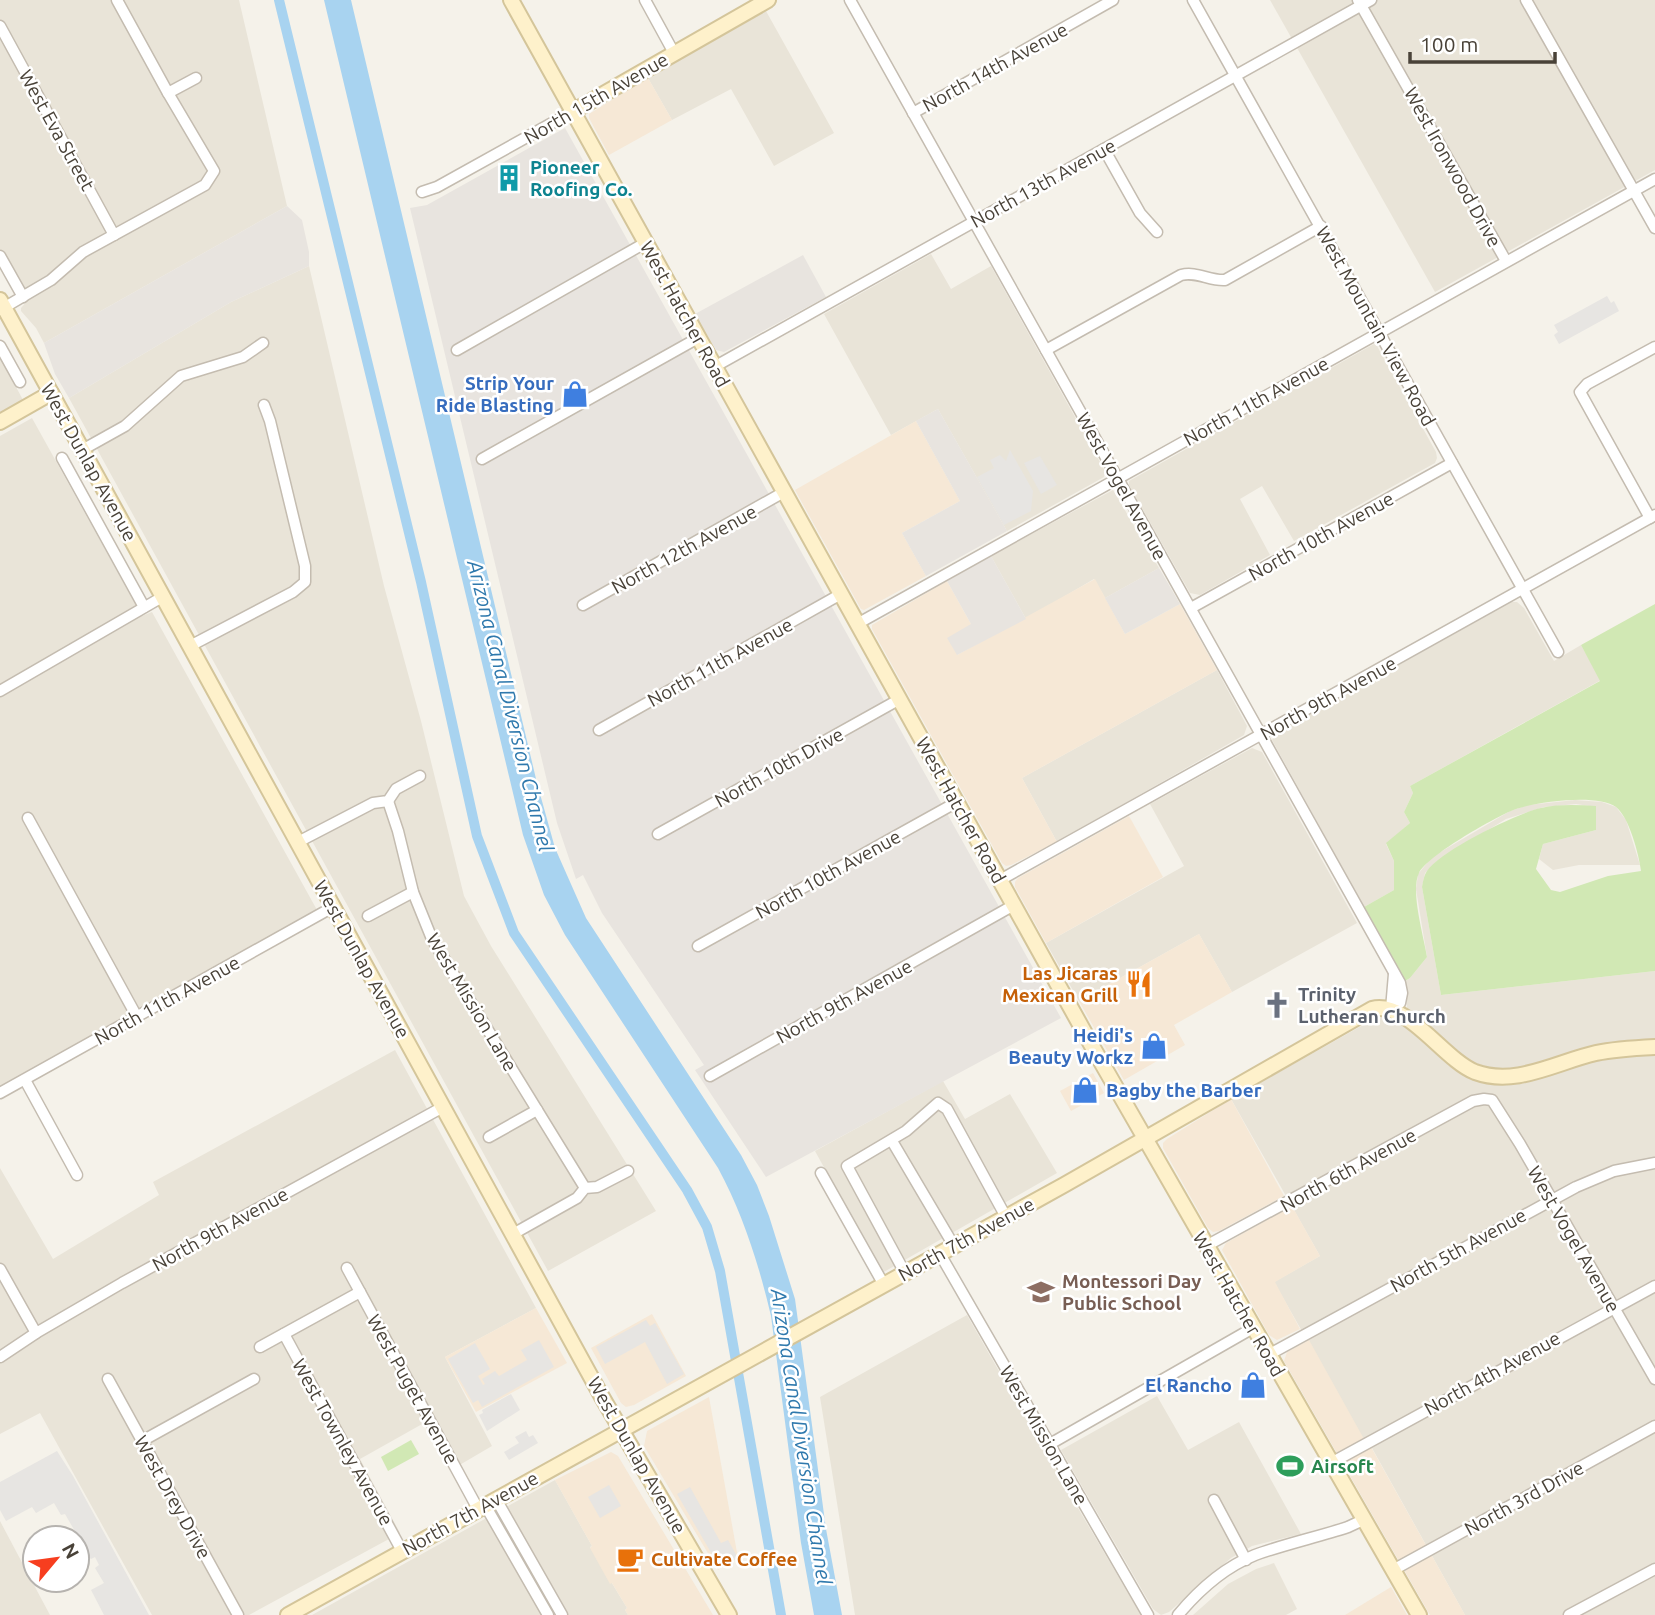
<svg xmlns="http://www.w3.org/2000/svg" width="1655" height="1615" font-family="Ubuntu,sans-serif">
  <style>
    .residential { fill: #e9e4d8 }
    .commercial { fill: #f6e8d6 }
    .industrial { fill: #e8e4df }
    .green { fill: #d1e8b4 }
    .parking { fill: #e7e5e2 }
    .water { fill: #a8d3f0 }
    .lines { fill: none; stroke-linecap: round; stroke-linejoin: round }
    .canal { stroke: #a8d3f0; stroke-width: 10 }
    .street-casing { stroke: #c4bcb0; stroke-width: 13 }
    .secondary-casing { stroke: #d4c59a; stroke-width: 18 }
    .street { stroke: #fff; stroke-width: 10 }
    .secondary { stroke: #fef1cb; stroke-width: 14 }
    .labels { text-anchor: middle; stroke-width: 5; stroke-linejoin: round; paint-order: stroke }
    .street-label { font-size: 19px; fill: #494238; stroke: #fff }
    .culture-label { font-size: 19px; font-weight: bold; fill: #0d838f; stroke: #fff; text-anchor: start }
    .shop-label { font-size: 19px; font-weight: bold; fill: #366cbe; stroke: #fff; text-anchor: end }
    .food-label { font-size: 19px; font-weight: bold; fill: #c56008; stroke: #fff; text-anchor: end }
    .worship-label { font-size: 19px; font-weight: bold; fill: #5b616d; stroke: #fff; text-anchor: start }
    .education-label { font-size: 19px; font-weight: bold; fill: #785e54; stroke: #fff; text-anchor: start }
    .leisure-label { font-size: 19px; font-weight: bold; fill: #27864d; stroke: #fff; text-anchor: start }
    .water-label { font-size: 21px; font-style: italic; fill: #2f79ad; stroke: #fff }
  </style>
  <rect width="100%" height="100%" fill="#f5f2ea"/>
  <!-- residential -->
  <g class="residential">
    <path d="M0 0H239L287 206 44 343 36 328 21 311V308L28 300 0 249Z"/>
    <path d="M1270 0H1655V170L1435 292Z"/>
    <path d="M766 11 834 133 774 166 731 89 672 120 648 78Z"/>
    <path d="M931 254 951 289 991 266 1105 471 1104 477 1007 531 938 409 891 435 824 314Z"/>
    <path d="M309 266 384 586 421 721 464 896 491 946 656 1211 548 1271 69 398 231 302Z"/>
    <path d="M1374 344 1377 346 1436 452 1437 458 1435 463 1294 541 1262 486 1240 499 1270 555 1200 595 1190 593 1129 485V481Z"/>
    <path d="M0 357 23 400 0 413Z"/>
    <path d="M32 418 142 616 152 612 317 910 0 1087V436Z"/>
    <path d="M1113 490 1159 568 1105 598 1094 579 1026 619 991 556Z"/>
    <path d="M1511 602H1517L1524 608 1554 661 1581 645 1601 680 1410 786 1413 793 1404 812 1410 823 1386 844 1394 861V890L1364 907 1272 740 1277 733Z"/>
    <path d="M1217 670 1247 726 1244 735 1057 842 1022 778Z"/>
    <path d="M1252 748 1262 752 1357 923 1232 992 1199 934 1079 1001 1046 943 1184 866 1150 804Z"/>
    <path d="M1575 800 1602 802 1616 807 1626 820 1640 865H1579L1553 870 1539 859 1543 844 1596 830V807L1576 804 1544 807 1506 819 1436 862 1425 873 1422 887 1441 995 1655 971V1040L1597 1046 1511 1070 1485 1068 1462 1057 1428 1029 1407 1009 1405 981 1410 978 1427 957 1416 889 1418 874 1432 857 1510 811 1528 805Z"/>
    <path d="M1382 1017 1393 1019 1402 1024 1449 1066 1463 1074 1498 1084 1525 1082 1575 1064 1615 1056 1655 1053V1615H1465L1372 1448 1369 1449 1274 1282 1320 1256 1231 1099 1372 1020Z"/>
    <path d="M395 1050 536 1308 445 1357 492 1446 451 1470 424 1423 360 1459 400 1533 249 1615H152L40 1413 0 1434V1168L53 1259 159 1195 153 1182Z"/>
    <path d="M943 1081 965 1119 1010 1094 1057 1173 882 1273 815 1151Z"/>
    <path d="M967 1315 1049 1459 1141 1615H855L820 1397Z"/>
    <path d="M1157 1396 1188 1450 1239 1422 1301 1534 1252 1546 1231 1558 1169 1612 1161 1615 1153 1609 1061 1450Z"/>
    <path d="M555 1480 592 1546 590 1547 627 1608 625 1610 628 1615H312Z"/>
    <path d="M0 1521 35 1587 50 1615H0Z"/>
    <path d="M1274 1563 1297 1609 1286 1615H1193L1228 1584 1256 1569Z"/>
  </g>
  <!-- commercial -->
  <g class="commercial">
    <path d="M648 78 672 120 609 155 589 118V114Z"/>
    <path d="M916 421 960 501 902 533 926 576 864 610 861 609 795 490Z"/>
    <path d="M1095 579 1125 634 1180 604 1217 670 1022 778 1057 842 1011 865 1006 866 1002 863 872 629V625L947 581 971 624 957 655Z"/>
    <path d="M1129 816 1163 877 1046 943 1015 887V882L1018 878Z"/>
    <path d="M1199 934 1232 992 1174 1025 1185 1045 1124 1080 1079 1001Z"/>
    <path d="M1093 1073 1104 1093 1071 1111 1060 1091Z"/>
    <path d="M1231 1099 1284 1196 1219 1231 1213 1232 1208 1228 1163 1148V1143L1167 1139Z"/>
    <path d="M1292 1206 1320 1256 1275 1282 1300 1329 1277 1340 1269 1335 1222 1250 1226 1243Z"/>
    <path d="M536 1308 567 1363 476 1412 445 1357Z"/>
    <path d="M652 1314 686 1376 634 1405 626 1407 621 1403 591 1348Z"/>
    <path d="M1309 1340 1369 1448 1371 1447 1465 1615H1430L1284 1361 1287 1352Z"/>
    <path d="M709 1397 738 1558 718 1570 644 1446 647 1431Z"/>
    <path d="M611 1452 618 1456 713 1615H628L625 1610 627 1608 612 1583 610 1584 590 1548 592 1546 555 1480Z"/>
    <path d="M1391 1587 1407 1615H1345Z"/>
  </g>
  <!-- industrial -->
  <g class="industrial">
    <path d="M565 128 1061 1018 766 1177 695 1070 704 1065 602 913 583 875 576 879 557 823 410 208 427 205Z"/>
    <path d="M287 206 302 220 309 252V266L231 302 69 398 55 374 44 343Z"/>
    <path d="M803 255 826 297 724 352 716 350 695 314Z"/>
    <path d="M938 409 1007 531 926 576 902 533 960 501 916 421Z"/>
    <path d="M991 556 1026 619 957 655 947 638 971 624 947 581Z"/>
    <path d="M1159 568 1180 604 1125 634 1105 598Z"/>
  </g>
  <!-- green -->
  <g class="green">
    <path d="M1655 604V971L1441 995 1422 887C1423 882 1424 875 1427 871 1440 851 1517 813 1541 808 1559 804 1578 805 1596 806V830L1543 844 1536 869 1551 890 1560 892 1608 876 1641 871C1639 854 1629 817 1616 807 1598 793 1531 802 1511 811 1492 819 1427 856 1419 873 1410 891 1424 937 1427 957L1410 978 1405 981 1364 907 1394 890V861L1386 843 1410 823 1404 812 1413 793 1410 786 1600 681 1581 645Z"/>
    <path d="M411 1440 419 1454 388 1471 381 1457Z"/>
  </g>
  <!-- parking -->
  <g class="parking">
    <path d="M1607 296 1611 303 1614 301 1619 311 1559 344 1554 335 1558 332 1554 325Z"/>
    <path d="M1010 450 1033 491 1031 511 1004 525 977 477 994 468 990 460 1000 455 1006 461Z"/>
    <path d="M1040 456 1057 485 1041 494 1024 463Z"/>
    <path d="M646 1320 650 1326 655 1323 684 1374 667 1384 645 1342 605 1364 596 1347Z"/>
    <path d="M539 1340 554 1367 482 1407 478 1400 473 1403 448 1359 475 1343 490 1369 478 1376 483 1385 485 1384 482 1379 495 1371 499 1376 527 1360 521 1350Z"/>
    <path d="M511 1394 520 1410 487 1431 479 1415 483 1413 482 1410Z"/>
    <path d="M526 1431 529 1437 533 1435 538 1443 509 1460 504 1452 519 1443 515 1437Z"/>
    <path d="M57 1451 73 1476 149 1615H104L91 1590 104 1583 95 1568 99 1565 95 1557 91 1559 65 1514 61 1515 54 1503 36 1513 32 1507 6 1521 0 1510V1482Z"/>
    <path d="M609 1485 621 1506 600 1518 588 1497Z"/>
    <path d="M690 1487 721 1543 728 1540 738 1558 720 1568 677 1494Z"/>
  </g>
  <!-- water -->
  <path class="water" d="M324 0H351L537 783 555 848 586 918 741 1155 757 1185 769 1216 795 1299 826 1529 842 1615H814L801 1543 771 1316C759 1265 743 1214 718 1168L565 935 544 895 523 835Z"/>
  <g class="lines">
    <!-- canal -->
    <path class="canal" d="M279 0 421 582 477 836 514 933 687 1190 707 1227 720 1271 781 1615"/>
    <defs>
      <g id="street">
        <path d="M645 0 674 53"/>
        <path d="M850 0 1400 983 1402 993 1400 1003 1391 1009"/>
        <path d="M1193 0 1558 652"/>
        <path d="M1358 0 1506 261"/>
        <path d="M1526 0 1655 228"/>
        <path d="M0 26 114 235"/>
        <path d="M168 93 196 78"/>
        <path d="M913 113 1113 0"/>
        <path d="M1104 149 1140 213 1157 232"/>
        <path d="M422 192 437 187 572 112"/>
        <path d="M0 256 23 297"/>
        <path d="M0 310 51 280 83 252 205 185 214 171 168 93 117 0"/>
        <path d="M0 346 20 382"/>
        <path d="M457 350 645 243"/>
        <path d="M1046 350 1181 275C1197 271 1209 281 1225 280L1321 226"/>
        <path d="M714 367 1371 0"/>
        <path d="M82 450 125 426 181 376 243 357 263 343"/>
        <path d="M62 458 144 607"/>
        <path d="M482 459 698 338"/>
        <path d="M1650 518 1580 392 1587 384 1655 347"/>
        <path d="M583 605 784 492"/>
        <path d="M1191 608 1452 463"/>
        <path d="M857 624 1655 179"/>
        <path d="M190 646 293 592 305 582V566L270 421 264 405"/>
        <path d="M0 691 164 596"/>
        <path d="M599 730 841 594"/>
        <path d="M388 801 398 831 413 892 432 939 585 1188"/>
        <path d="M28 818 137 1017"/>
        <path d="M658 834 900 699"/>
        <path d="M298 842 373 803 388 801 396 789 420 776"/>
        <path d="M1000 880 1655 515"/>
        <path d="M368 916 413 892"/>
        <path d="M698 946 957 802"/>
        <path d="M1391 1009 1394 974"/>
        <path d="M710 1076 1014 905"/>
        <path d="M25 1080 77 1175"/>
        <path d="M0 1093 333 907"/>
        <path d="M489 1137 537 1110"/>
        <path d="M892 1141 954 1246"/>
        <path d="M821 1173 884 1285"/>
        <path d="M513 1234 577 1198 585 1188 597 1187 628 1171"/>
        <path d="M1206 1246 1473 1101 1484 1099 1492 1100 1520 1144 1655 1379"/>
        <path d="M940 1254 1148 1615"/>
        <path d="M347 1268 478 1509"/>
        <path d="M0 1269 36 1333"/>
        <path d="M905 1273 847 1166 906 1131 938 1103 947 1109 1006 1217"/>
        <path d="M284 1334 402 1551"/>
        <path d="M260 1347 360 1292"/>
        <path d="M1268 1355 1576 1187 1614 1171 1655 1163"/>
        <path d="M0 1357 36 1333 122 1283 443 1107"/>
        <path d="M108 1379 238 1615"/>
        <path d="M142 1441 254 1379"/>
        <path d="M1050 1444 1253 1328"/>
        <path d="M1331 1463 1655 1286"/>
        <path d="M496 1499 562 1615"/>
        <path d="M1214 1500 1246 1560"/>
        <path d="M485 1505 548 1615"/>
        <path d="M1393 1570 1655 1426"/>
        <path d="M1178 1615C1198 1591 1225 1567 1255 1555 1285 1544 1318 1537 1348 1527L1363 1520"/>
        <path d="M1569 1615 1655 1569"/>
      </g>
      <g id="secondary">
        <path d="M511 0 1092 1046 1419 1615"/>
        <path d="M572 112 768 0"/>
        <path d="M0 300 602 1397 729 1615"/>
        <path d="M0 422 51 393"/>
        <path d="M288 1615 1064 1185 1372 1009C1407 1000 1443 1059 1475 1072 1516 1087 1556 1062 1596 1053 1615 1049 1635 1048 1655 1047"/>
      </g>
    </defs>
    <!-- street casing -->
    <use href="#street" class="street-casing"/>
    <!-- secondary casing -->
    <use href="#secondary" class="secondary-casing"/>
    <!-- street -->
    <use href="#street" class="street"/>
    <!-- secondary -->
    <use href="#secondary" class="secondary"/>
  </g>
  <!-- icons -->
  <defs>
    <symbol id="building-bare" viewBox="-9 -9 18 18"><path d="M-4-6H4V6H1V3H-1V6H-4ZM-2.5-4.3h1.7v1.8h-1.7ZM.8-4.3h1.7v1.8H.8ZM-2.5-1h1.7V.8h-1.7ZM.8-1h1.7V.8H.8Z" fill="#0f9aa8" stroke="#fff" stroke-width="2.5" paint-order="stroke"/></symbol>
    <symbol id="shop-bare" viewBox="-9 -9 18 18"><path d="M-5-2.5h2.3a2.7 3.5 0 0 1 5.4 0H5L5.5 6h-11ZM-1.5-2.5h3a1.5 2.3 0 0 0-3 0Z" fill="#3f7fe0" stroke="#fff" stroke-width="2.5" paint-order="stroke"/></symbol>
    <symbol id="restaurant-bare" viewBox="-9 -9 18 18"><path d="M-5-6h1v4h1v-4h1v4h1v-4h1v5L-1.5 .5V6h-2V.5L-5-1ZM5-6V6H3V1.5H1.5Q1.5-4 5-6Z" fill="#e8710a" stroke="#fff" stroke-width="2.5" paint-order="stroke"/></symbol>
    <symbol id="church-bare" viewBox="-9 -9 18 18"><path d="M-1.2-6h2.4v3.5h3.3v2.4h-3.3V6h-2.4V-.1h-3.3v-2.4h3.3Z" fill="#6b7280" stroke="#fff" stroke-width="2.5" paint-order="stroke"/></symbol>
    <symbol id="school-bare" viewBox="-9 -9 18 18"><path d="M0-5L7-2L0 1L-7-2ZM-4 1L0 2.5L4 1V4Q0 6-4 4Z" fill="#8d6e63" stroke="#fff" stroke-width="2.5" paint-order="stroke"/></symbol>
    <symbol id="stadium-bare" viewBox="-9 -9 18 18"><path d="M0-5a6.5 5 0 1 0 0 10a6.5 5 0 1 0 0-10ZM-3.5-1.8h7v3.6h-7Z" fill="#2e9e5b" stroke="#fff" stroke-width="2.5" paint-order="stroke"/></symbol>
    <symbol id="cafe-bare" viewBox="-9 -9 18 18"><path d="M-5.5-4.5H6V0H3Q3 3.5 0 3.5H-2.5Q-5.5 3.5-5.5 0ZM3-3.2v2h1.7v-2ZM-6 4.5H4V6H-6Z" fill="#e8710a" stroke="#fff" stroke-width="2.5" paint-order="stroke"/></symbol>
  </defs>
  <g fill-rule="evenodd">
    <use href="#building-bare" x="490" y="159" width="38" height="38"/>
    <use href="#shop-bare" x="556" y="375" width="38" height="38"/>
    <use href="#restaurant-bare" x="1120" y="965" width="38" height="38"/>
    <use href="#church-bare" x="1258" y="986" width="38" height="38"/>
    <use href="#shop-bare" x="1135" y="1027" width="38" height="38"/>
    <use href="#shop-bare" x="1066" y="1071" width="38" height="38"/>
    <use href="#school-bare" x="1022" y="1273" width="38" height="38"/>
    <use href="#shop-bare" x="1234" y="1366" width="38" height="38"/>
    <use href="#stadium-bare" x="1271" y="1447" width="38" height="38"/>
    <use href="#cafe-bare" x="611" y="1540" width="38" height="38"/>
  </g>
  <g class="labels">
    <!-- street labels -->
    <g class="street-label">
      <text transform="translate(995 67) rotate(-29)" y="7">North 14th Avenue</text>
      <text transform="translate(596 98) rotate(-30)" y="7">North 15th Avenue</text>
      <text transform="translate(57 130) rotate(61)" y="7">West Eva Street</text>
      <text transform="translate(1453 167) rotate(61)" y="7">West Ironwood Drive</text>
      <text transform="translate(1043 183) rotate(-29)" y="7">North 13th Avenue</text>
      <text transform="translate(685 314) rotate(61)" y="7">West Hatcher Road</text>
      <text transform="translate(1376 326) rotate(61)" y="7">West Mountain View Road</text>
      <text transform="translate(1256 401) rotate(-29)" y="7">North 11th Avenue</text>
      <text transform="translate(89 462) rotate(61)" y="7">West Dunlap Avenue</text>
      <text transform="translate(1122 486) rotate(61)" y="7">West Vogel Avenue</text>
      <text transform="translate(1321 536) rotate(-29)" y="7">North 10th Avenue</text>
      <text transform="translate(684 549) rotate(-29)" y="7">North 12th Avenue</text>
      <text transform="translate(720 662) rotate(-29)" y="7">North 11th Avenue</text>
      <text transform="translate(1328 698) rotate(-29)" y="7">North 9th Avenue</text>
      <text transform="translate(779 767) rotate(-29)" y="7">North 10th Drive</text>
      <text transform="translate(961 810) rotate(61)" y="7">West Hatcher Road</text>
      <text transform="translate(828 874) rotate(-29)" y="7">North 10th Avenue</text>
      <text transform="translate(362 959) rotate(61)" y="7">West Dunlap Avenue</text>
      <text transform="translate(167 1000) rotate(-29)" y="7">North 11th Avenue</text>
      <text transform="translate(844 1001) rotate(-29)" y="7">North 9th Avenue</text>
      <text transform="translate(472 1002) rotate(59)" y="7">West Mission Lane</text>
      <text transform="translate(1348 1170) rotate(-29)" y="7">North 6th Avenue</text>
      <text transform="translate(220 1229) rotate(-29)" y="7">North 9th Avenue</text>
      <text transform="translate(966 1239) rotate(-29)" y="7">North 7th Avenue</text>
      <text transform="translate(1574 1239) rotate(60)" y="7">West Vogel Avenue</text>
      <text transform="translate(1458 1250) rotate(-29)" y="7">North 5th Avenue</text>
      <text transform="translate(1239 1304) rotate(60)" y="7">West Hatcher Road</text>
      <text transform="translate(1492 1373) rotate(-29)" y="7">North 4th Avenue</text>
      <text transform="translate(413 1389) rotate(61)" y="7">West Puget Avenue</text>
      <text transform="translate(1044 1435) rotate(60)" y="7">West Mission Lane</text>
      <text transform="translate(343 1442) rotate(61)" y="7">West Townley Avenue</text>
      <text transform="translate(637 1455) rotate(60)" y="7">West Dunlap Avenue</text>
      <text transform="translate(173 1497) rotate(61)" y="7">West Drey Drive</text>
      <text transform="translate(1524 1498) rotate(-29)" y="7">North 3rd Drive</text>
      <text transform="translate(470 1513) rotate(-29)" y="7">North 7th Avenue</text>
    </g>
    <!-- culture labels -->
    <g class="culture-label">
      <text x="530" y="174">Pioneer<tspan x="530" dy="22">Roofing Co.</tspan></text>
    </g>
    <!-- shop labels -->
    <g class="shop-label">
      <text x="554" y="390">Strip Your<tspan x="554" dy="22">Ride Blasting</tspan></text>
      <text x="1133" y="1042">Heidi's<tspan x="1133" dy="22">Beauty Workz</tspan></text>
      <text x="1106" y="1097" text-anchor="start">Bagby the Barber</text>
      <text x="1232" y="1392">El Rancho</text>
    </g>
    <!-- food labels -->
    <g class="food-label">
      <text x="1118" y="980">Las Jicaras<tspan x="1118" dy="22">Mexican Grill</tspan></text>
      <text x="651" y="1566" text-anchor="start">Cultivate Coffee</text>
    </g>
    <!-- worship labels -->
    <g class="worship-label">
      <text x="1298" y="1001">Trinity<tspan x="1298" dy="22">Lutheran Church</tspan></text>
    </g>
    <!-- education labels -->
    <g class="education-label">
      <text x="1062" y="1288">Montessori Day<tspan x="1062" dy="22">Public School</tspan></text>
    </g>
    <!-- leisure labels -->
    <g class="leisure-label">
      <text x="1311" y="1473">Airsoft</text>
    </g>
    <!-- water labels -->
    <g class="water-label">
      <text transform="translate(510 706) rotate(76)" y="7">Arizona Canal Diversion Channel</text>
      <text transform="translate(801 1437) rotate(81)" y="7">Arizona Canal Diversion Channel</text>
    </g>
  </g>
  <!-- north arrow -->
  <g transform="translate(56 1559) rotate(61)"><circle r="33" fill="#ffffff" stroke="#b6b3af" stroke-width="2"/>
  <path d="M0-5L12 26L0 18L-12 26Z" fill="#f73e1f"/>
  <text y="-10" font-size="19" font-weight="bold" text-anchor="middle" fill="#494238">N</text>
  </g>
  <!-- scale -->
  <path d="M1410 52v10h145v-10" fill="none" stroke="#494238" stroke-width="3.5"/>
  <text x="1420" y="52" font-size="21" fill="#494238" stroke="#ffffff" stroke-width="5" paint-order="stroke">100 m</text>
</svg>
